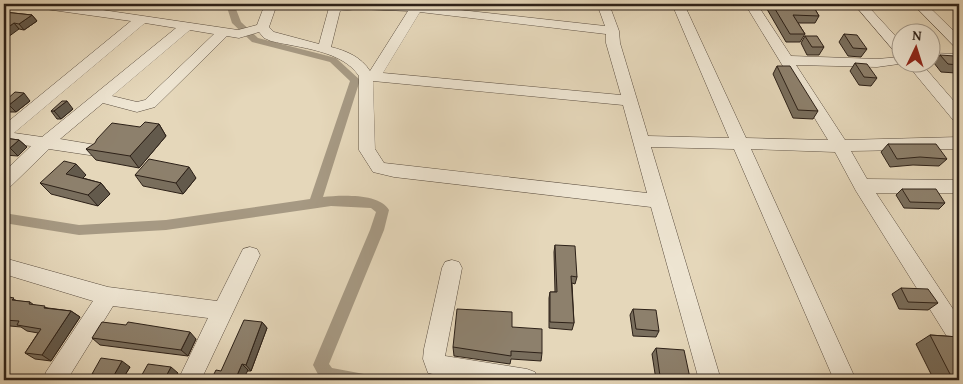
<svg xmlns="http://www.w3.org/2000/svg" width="963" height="384" font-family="'Gentium Book Plus',serif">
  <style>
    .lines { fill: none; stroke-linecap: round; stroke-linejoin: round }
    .canal { fill: #a69983; fill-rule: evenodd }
    .minor-casing { stroke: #5b4e40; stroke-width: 1 }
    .minor { fill: #eee5d2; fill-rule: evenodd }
    .wall { fill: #796e5d; stroke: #2d2118 }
    .shaded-wall { fill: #635a4c; stroke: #2d2118 }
    .building { fill: #8d806c; stroke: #2d2118 }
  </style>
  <rect width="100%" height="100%" fill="#e5d7ba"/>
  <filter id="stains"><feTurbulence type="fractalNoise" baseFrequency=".004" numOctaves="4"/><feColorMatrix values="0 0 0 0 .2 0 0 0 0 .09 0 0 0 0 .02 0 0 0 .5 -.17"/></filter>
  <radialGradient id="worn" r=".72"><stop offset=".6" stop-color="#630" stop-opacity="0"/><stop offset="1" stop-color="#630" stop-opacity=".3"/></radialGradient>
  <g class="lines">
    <!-- canal -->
    <path class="canal" d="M226 4H234L241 22 258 38 336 58 360 80 323 197C340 195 380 193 389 210L384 230 329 364 332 368 364 374 366 380H321L313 365 370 230 376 212 371 208 331 206 166 230 79 235 4 223V213L79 225 166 220 310 199 350 81 330 62 252 42 232 23Z"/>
    <defs>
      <g id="minor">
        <path d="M32 4H62L238 30 257 25 265 4H277L269 27 274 32 319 44 330 4H425L424 6 605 26 597 4H609L619 31 620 43 648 136 729 138 672 4H684L746 138 828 140 745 4H757L791 56 877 59 900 57V62H920L959 107V122L954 121 906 63 877 67 796 65 845 140 959 137V149L851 151 867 179 959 180V193H876L959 318V346L951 343 856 191 835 152 751 149 856 380H834L734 149 651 147 721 380H699L651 207 394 177 373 172 359 150V76C342 50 299 48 271 41L264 38 259 32 239 38 227 36 155 107 137 112 103 103 60 139 102 146 104 150 102 154 96 156 49 149 10 187 4 188V172L31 146 4 143V125L131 21 38 8ZM359 9 408 11 370 71C361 57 347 51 331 47L340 11ZM420 12 606 34V43L621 95 383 73ZM145 23 176 28 42 137 14 133ZM190 30 214 34 145 100 137 102 112 96ZM373 81 623 105 647 193 384 163 375 149Z"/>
        <path d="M854 4H866L900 41V53L895 52Z"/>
        <path d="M913 4H926L959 36V47L954 46Z"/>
        <path d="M930 53 959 54V62L930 61Z"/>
        <path d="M250 247 257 249 260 255 201 380H178L208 318 113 306 67 380H43L46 372 93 301 4 274V258L108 287 217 301 243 249Z"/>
        <path d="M452 260 459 262 462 268 445 356 527 369 535 372 538 380H462L428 373 423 359 424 349 442 268 445 262Z"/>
      </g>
    </defs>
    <!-- minor casing -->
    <use href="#minor" class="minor-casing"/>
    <!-- minor -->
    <use href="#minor" class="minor"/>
  </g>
  <!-- wall -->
  <g class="wall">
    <path d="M764 4H812L819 16 815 23H798L805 34 800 42H786Z"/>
    <path d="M4 12 32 15 37 21 24 30 19 29Z"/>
    <path d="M844 34 867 49 861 57 848 56 839 42Z"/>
    <path d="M805 36 824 47 819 55H807L801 43Z"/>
    <path d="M940 55 959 65V69L956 73 941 72 934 63Z"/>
    <path d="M855 63 877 78 871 86 859 85 850 71Z"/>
    <path d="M777 66 818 111 813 119 793 118 773 74Z"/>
    <path d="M30 101 16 112H9L4 106V102Z"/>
    <path d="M73 109 61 119H57L51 111Z"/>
    <path d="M159 124 166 136 139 168 96 160 86 149Z"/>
    <path d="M4 138 19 140 27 147 18 156 4 155Z"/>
    <path d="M888 144 947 159 939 166 913 165 890 167 881 152Z"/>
    <path d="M86 175 83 178 101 183 110 194 98 206 51 194 40 183Z"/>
    <path d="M135 175 196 178 183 194 143 186Z"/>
    <path d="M902 189 945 203 939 209 904 208 896 195Z"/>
    <path d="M555 245 577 277 575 284 572 283 574 323 572 330 549 328V298L550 292H555L554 252Z"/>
    <path d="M901 288 938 303 928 310 899 309 892 294Z"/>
    <path d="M4 296 18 301 30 302 34 305 48 308 71 311 80 317 51 361 35 359 25 353 38 333 27 331 21 327 10 326 4 322Z"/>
    <path d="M633 309 659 331 656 337 633 336 630 315Z"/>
    <path d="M262 322 267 328 251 371H221Z"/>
    <path d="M512 327 542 353 541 361 511 359 510 364 454 356 453 347Z"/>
    <path d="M930 335 959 337V380H934L916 344Z"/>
    <path d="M92 338 196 339 188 356 100 345Z"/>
    <path d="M656 348 690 378 688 380H656L652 354Z"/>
    <path d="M130 367 122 380H101L92 374Z"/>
  </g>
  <!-- shaded-wall -->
  <g class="shaded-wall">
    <path d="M32 15 37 21 24 30 19 24Z"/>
    <path d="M14 23 19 29 4 40V30Z"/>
    <path d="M4 73 9 79 4 84Z"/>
    <path d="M24 93 30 101 16 112 9 105Z"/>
    <path d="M67 101 73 109 61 119 54 111Z"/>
    <path d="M159 124 166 136 139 168 130 156Z"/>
    <path d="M19 140 27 147 18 156 10 148Z"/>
    <path d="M76 164 86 175 76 185 66 174Z"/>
    <path d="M189 167 196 178 183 194 176 183Z"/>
    <path d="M101 183 110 194 98 206 88 195Z"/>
    <path d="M71 311 80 317 51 361 42 355Z"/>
    <path d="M262 322 267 328 251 371 246 365Z"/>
    <path d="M190 332 196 339 188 356 181 350Z"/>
    <path d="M122 361 130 367 122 380H118L113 377Z"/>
    <path d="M242 364 248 370 243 380H235Z"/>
    <path d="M171 367 178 373 174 380H164Z"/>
  </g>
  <!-- building -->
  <g class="building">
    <path d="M772 4H812L819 16 793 15 805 34H790Z"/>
    <path d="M4 12 32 15 19 24 14 23 4 30Z"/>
    <path d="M844 34 857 35 867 49 853 48Z"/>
    <path d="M805 36H817L824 47H812Z"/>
    <path d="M940 55 955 56 959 61V65L948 64Z"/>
    <path d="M855 63 867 64 877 78 864 77Z"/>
    <path d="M777 66H790L818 111 798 110Z"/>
    <path d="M15 92 24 93 9 105 4 104V102Z"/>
    <path d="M62 101H67L54 111H51Z"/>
    <path d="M145 122 159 124 130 156 86 149 95 143 97 139 112 123 140 127Z"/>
    <path d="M4 138 19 140 10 148H4Z"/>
    <path d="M888 144H936L947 159 920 157 897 159Z"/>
    <path d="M149 159 189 167 176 183 135 175Z"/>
    <path d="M64 161 76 164 66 174 101 183 88 195 40 183Z"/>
    <path d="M902 189H936L945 203 910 202Z"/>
    <path d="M555 245 575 246 577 277 571 276 574 323 550 322V292H557Z"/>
    <path d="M901 288 928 289 938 303 908 302Z"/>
    <path d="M4 296 14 298 12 300 30 302 29 304 45 306 44 308 71 311 42 355 25 353 41 329 17 325 19 321 4 320Z"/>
    <path d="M457 309 512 312V327L542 329V353L511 351V356L453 347Z"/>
    <path d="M633 309 656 310 659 331 636 329Z"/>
    <path d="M244 320 262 322 246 365 242 364 235 380H211L216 370 221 371Z"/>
    <path d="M102 322 126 325 128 322 190 332 181 350 92 338Z"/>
    <path d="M930 335 959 337V376H951Z"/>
    <path d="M656 348 684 350 690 378 660 376Z"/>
    <path d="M101 358 122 361 113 377 92 374Z"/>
    <path d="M148 364 171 367 164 380H139Z"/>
    <path d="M67 379 81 380H66Z"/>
  </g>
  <!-- margin -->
  <rect width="963" height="384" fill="none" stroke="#e5d7ba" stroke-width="20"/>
  <rect x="5" y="5" width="953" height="374" fill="none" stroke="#2d2118" stroke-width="2.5"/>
  <rect x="10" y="10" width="943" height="364" fill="none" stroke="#2d2118"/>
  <!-- north arrow -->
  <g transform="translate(916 48) rotate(4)"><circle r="24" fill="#eee5d2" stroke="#a19788"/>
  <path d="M0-4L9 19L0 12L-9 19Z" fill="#8f2418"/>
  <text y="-8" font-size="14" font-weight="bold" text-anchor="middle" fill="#2d2118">N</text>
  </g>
  <rect width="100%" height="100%" filter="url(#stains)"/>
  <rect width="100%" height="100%" fill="url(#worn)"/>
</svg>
